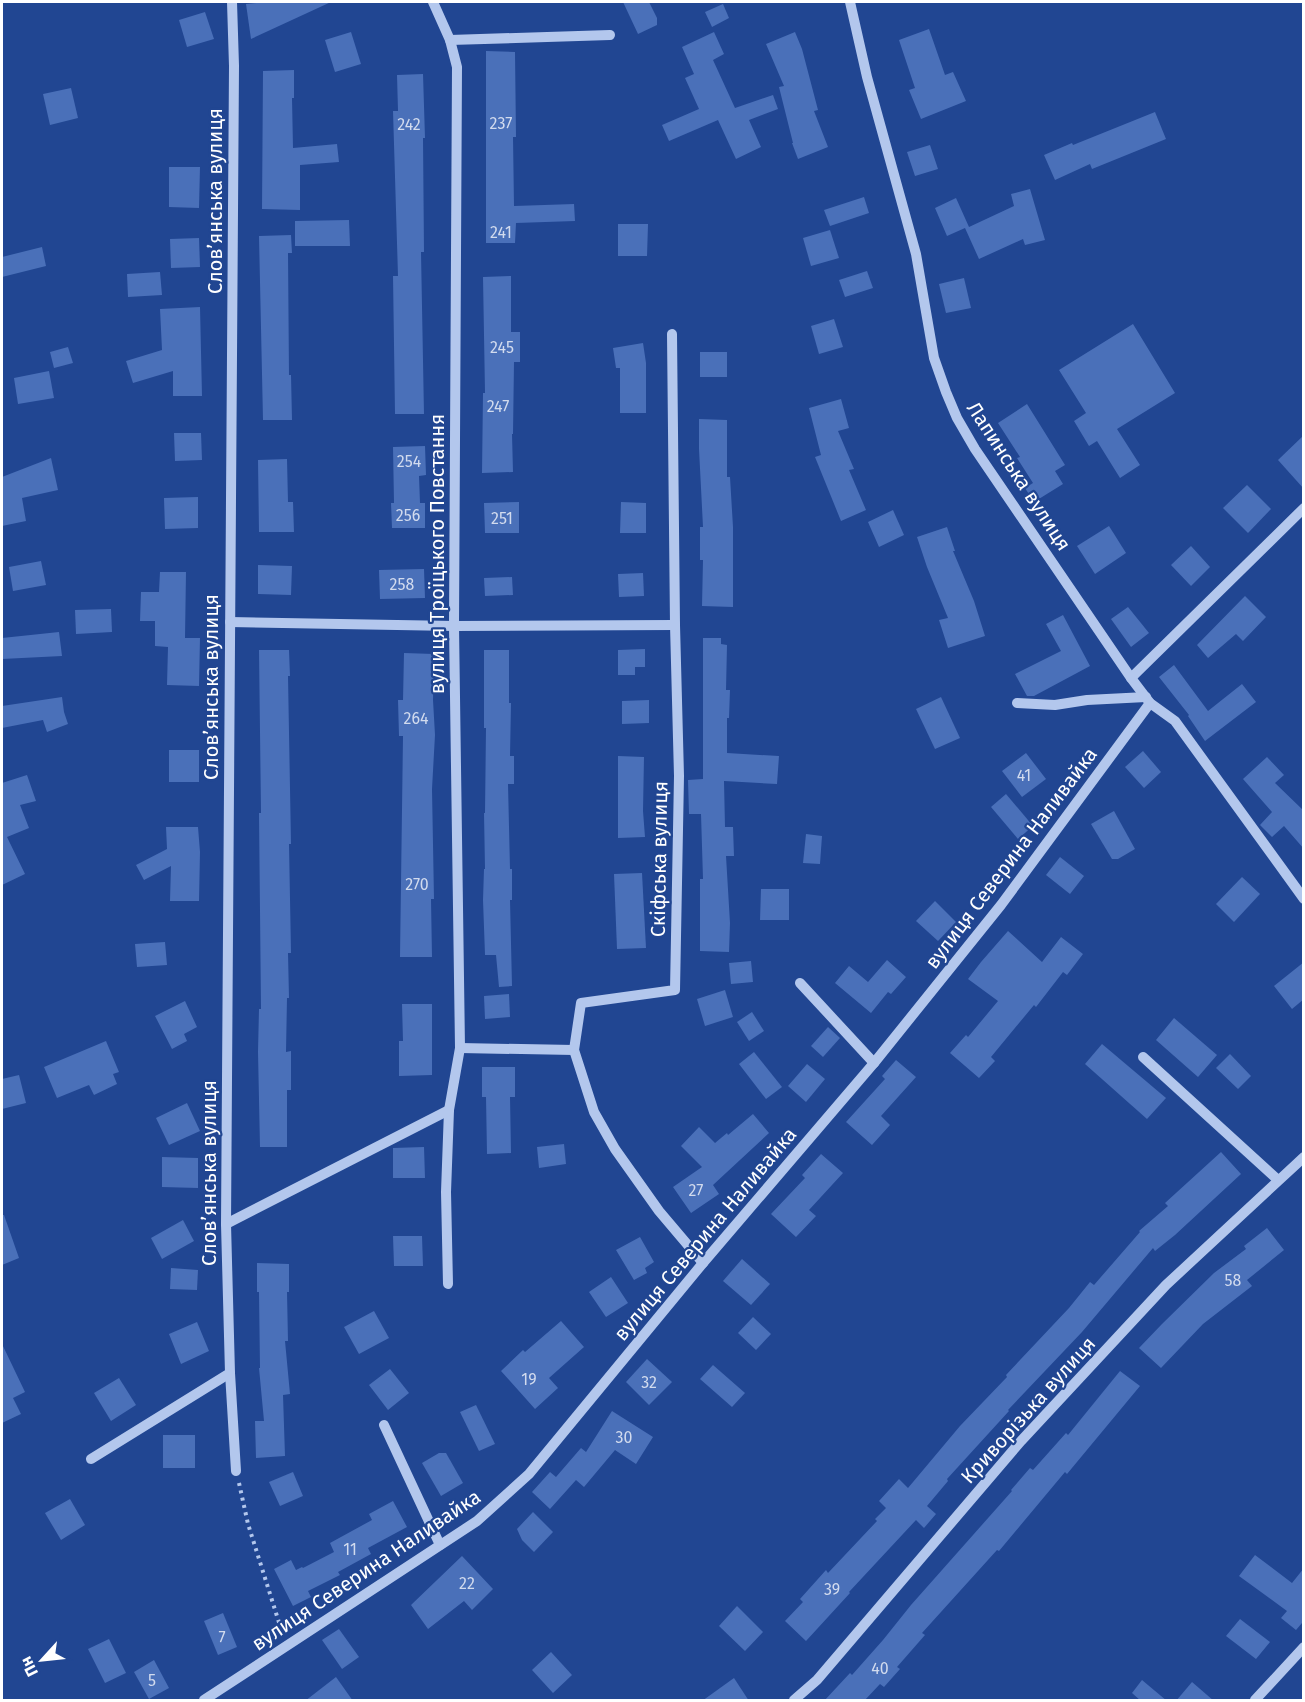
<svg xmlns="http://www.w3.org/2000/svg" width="1305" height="1702" font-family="'Fira Sans',sans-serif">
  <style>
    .building { fill: #4a70b9 }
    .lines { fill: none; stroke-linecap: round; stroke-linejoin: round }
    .path { stroke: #b3c7ed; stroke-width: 4; stroke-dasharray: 3 4.5; stroke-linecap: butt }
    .minor { stroke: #b3c7ed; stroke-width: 10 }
    .labels { text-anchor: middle; stroke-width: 4.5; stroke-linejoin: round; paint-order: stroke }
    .number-label { font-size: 16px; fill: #d2dbee }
    .street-label { font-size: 20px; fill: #fff; stroke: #214692 }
  </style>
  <rect width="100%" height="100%" fill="#214692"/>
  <!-- building -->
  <g class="building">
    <path d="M265 2H331L251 39 246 4Z"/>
    <path d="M623 2H649L657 18V25L638 34Z"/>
    <path d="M723 4 729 18 712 27 705 12Z"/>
    <path d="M205 12 214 39 187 47 179 20Z"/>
    <path d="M929 29 945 75 953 72 966 101 921 119 909 90 915 88 899 40Z"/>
    <path d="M351 32 361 64 335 72 325 40Z"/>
    <path d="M714 32 724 54 713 60 735 108 773 95 778 109 749 120 761 147 736 159 718 120 669 141 662 125 699 109 685 78 694 74 682 47Z"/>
    <path d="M795 32 802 49 818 110 814 111 828 147 798 159 792 143H793L779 87 784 86 766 44Z"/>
    <path d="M486 51 515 52 516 137H513L514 206 574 204 575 221 516 223 515 243H486Z"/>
    <path d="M294 70V98H292L293 148 337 144 339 162 300 165V210L262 209 263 71Z"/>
    <path d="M423 74 425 138H423L424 252H421L424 414H395L393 276H398L393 111H398L397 75Z"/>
    <path d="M71 88 78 118 50 125 43 94Z"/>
    <path d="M1155 112 1166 139 1092 169 1090 164 1055 180 1044 155 1072 143 1073 145Z"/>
    <path d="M930 145 938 169 915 176 907 152Z"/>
    <path d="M169 167H200L199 208 169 207Z"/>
    <path d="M1030 189 1045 240 1025 245 1023 239 979 259 965 228 947 236 935 208 956 198 969 227 1014 206 1011 194Z"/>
    <path d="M864 197 869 213 830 226 824 210Z"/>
    <path d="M349 220 350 246H295V221Z"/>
    <path d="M618 224H648L647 256H618Z"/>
    <path d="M830 230 839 258 811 266 803 238Z"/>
    <path d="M291 235 292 253H288L289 375H291L292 420H263L259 236Z"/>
    <path d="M199 238 200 267 171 268 170 239Z"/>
    <path d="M42 247 46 266 2 277V257Z"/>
    <path d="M867 271 873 288 845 297 839 280Z"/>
    <path d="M160 272 162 295 128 297 127 274Z"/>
    <path d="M511 276V332H520V362H514L513 434H512L513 472 482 473 483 393H485L483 277Z"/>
    <path d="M964 278 971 308 946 313 939 284Z"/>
    <path d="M200 307 202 396H173V371L133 383 126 361 162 350 160 309Z"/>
    <path d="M834 319 843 347 819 354 811 326Z"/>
    <path d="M1133 324 1175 393 1117 429 1140 465 1120 478 1097 441 1089 446 1074 421 1086 413 1059 370Z"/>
    <path d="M643 343 646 363V413H620V368H616L613 348Z"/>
    <path d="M68 347 73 363 54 368 50 352Z"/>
    <rect x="700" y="352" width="27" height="25"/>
    <path d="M49 371 54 398 18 404 14 378Z"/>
    <path d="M841 399 849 428 838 431 854 469 849 470 866 510 841 521 815 457 821 455 809 408Z"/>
    <path d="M1027 404 1065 465 1055 471 1063 484 1034 502 1025 488 1033 483 1017 458 1020 457 998 423Z"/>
    <path d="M699 419 727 420V477H730L733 527V607L702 606 703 560H700V527H703L699 449Z"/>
    <path d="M174 433H201L202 460 175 461Z"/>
    <path d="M1304 435V489L1278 460Z"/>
    <path d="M425 446 426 475 419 476 420 503H425V528H392L391 503H394L393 447Z"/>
    <path d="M51 458 58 490 22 498 26 521 2 526V477Z"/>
    <path d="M287 459 288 502H293L294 532H259L258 460Z"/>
    <path d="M1247 485 1271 509 1248 533 1223 508Z"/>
    <path d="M198 497V528L165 529 164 498Z"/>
    <path d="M519 502V533H485L484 503Z"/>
    <path d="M621 502 646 503V533H620Z"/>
    <path d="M893 510 904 535 879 547 868 522Z"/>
    <path d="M1109 526 1126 553 1095 574 1077 546Z"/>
    <path d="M947 527 955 551H953L974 601 985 636 948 648 939 620 948 618 927 567 917 537Z"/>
    <path d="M1191 546 1210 567 1191 586 1171 565Z"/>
    <path d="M41 561 46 585 13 591 9 567Z"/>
    <path d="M258 565 292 566 291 595 258 594Z"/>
    <path d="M424 569 425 598 380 599 379 570Z"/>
    <path d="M160 572H186L185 638H200L199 686 167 685 168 647 155 646V621H140L141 592H159Z"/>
    <path d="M643 573 644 596 619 597 618 574Z"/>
    <path d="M512 577 513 595 485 596 484 578Z"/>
    <path d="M1245 596 1266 617 1243 641 1236 634 1208 658 1197 645Z"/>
    <path d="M1128 607 1149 633 1131 647 1111 619Z"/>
    <path d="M111 609 112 632 76 634 75 610Z"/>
    <path d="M1063 615 1090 666 1034 696H1027L1015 674 1061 651 1046 624Z"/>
    <path d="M59 632 62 656 2 659V638Z"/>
    <path d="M703 638H721V644L727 645 726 690H730L729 718H727V753L779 756 777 784 724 781 725 827H733L734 856H726L730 923 729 952 700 951V879H703L701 814H689L688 780 703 779Z"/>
    <path d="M645 649V667H635V675H618V650Z"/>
    <path d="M259 650H289L290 676H288L291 844H289L291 953H288L289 998H287L286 1052 291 1051V1090H287V1147H260L258 1052 259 1009H261L259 813H261Z"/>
    <path d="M484 650H509V703H511L510 756H514V784H508L510 869H512V900H510L512 986 499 987 496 955H485L483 900 484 869H485L484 813H485L486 728H484Z"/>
    <path d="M404 653 434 654 433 700 435 735 432 789 434 899H431L432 957H400L403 736H399L398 700H403Z"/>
    <path d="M1174 665 1208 711 1242 684 1256 702 1205 741 1188 716 1189 715 1159 677Z"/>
    <path d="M62 697 64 712 68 724 47 732 43 720 2 728V706Z"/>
    <path d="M941 697 960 738 935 749 916 709Z"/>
    <path d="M649 700V723L622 724V701Z"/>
    <rect x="169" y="750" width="30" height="32"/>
    <path d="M1143 751 1161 772 1144 788 1125 767Z"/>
    <path d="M1026 753 1046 779 1022 797 1002 771Z"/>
    <path d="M618 756 644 757 643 811 645 837 618 838Z"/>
    <path d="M1267 757 1284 775 1275 783 1304 811V849L1284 826 1272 837 1260 825 1272 812 1243 779Z"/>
    <path d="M27 775 36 801 20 805 29 828 7 837 25 874 2 885V783Z"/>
    <path d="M1006 794 1033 826 1018 839 991 807Z"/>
    <path d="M1114 811 1135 849 1118 859H1112L1091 824Z"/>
    <path d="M166 827H198L200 852 199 901H170L171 866 144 880 136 865 167 849Z"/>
    <path d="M806 834 822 836 820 864 803 863Z"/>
    <path d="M1060 857 1084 876 1070 894 1046 875Z"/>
    <path d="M642 873 646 948 617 949 614 874Z"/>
    <path d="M1242 877 1260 894 1234 922 1216 904Z"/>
    <path d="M761 889H789V920H760Z"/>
    <path d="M935 901 956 922 938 941 916 921Z"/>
    <path d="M1008 931 1042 962 1061 937 1083 954 1067 975 1063 972 1036 1007 1034 1005 991 1057 995 1061 979 1078 950 1053 966 1035 968 1037 998 1001 968 979 981 962Z"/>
    <path d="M165 942 167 965 137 967 135 944Z"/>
    <path d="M887 960 906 977 891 994 888 992 871 1013 835 983 849 966 868 982Z"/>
    <path d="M751 961 753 982 731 984 729 963Z"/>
    <path d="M1304 962V999L1292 1009 1274 986Z"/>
    <path d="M725 990 733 1017 705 1026 697 999Z"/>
    <path d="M509 994 510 1017 485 1019 484 996Z"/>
    <path d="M185 1001 197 1027 184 1034 187 1041 172 1049 155 1016Z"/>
    <path d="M402 1004H432V1075L399 1076V1041H403Z"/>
    <path d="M752 1012 764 1031 749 1041 737 1022Z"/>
    <path d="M1174 1018 1217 1055 1198 1077 1156 1040Z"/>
    <path d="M828 1027 840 1038 823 1057 811 1046Z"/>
    <path d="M106 1041 119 1072 113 1074 117 1084 94 1095 89 1085 57 1098 44 1067Z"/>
    <path d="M1102 1044 1166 1098 1147 1119 1085 1064Z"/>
    <path d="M754 1052 782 1087 766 1099 739 1064Z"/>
    <path d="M1230 1054 1251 1076 1238 1089 1216 1068Z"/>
    <path d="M896 1060 916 1077 881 1116 890 1125 872 1145 846 1122 885 1079 882 1076Z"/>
    <path d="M807 1064 825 1079 806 1102 788 1086Z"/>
    <path d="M482 1067H515V1097H510L511 1153 487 1154 486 1097H482Z"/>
    <path d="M19 1075 26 1103 2 1109V1079Z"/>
    <path d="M187 1103 200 1131 169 1145 156 1118Z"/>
    <path d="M753 1114 769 1133 713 1185 719 1194 691 1213 673 1187 702 1167 681 1146 699 1127 715 1143 727 1133 728 1135Z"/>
    <path d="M564 1144 566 1164 539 1168 537 1147Z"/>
    <path d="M424 1147 425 1178H393V1148Z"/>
    <path d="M1221 1152 1241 1174 1175 1235 1155 1251 1153 1248 1082 1332 1008 1410 1009 1411 947 1479 948 1481 927 1506 936 1514 924 1528 916 1520 849 1592 850 1593 806 1641 785 1621 803 1602 800 1599 826 1570 828 1573 877 1521 875 1519 886 1508 879 1501 899 1479 908 1488 960 1426 1007 1377 1006 1375 1069 1308 1090 1282 1094 1285 1140 1232 1139 1231 1168 1206 1165 1203Z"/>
    <path d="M821 1154 843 1173 809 1210 816 1216 796 1237 771 1214 805 1178 802 1175Z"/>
    <path d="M162 1157 198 1158V1188L162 1187Z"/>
    <path d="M2 1215H4L19 1258 2 1265Z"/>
    <path d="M183 1220 194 1241 162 1259 151 1238Z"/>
    <path d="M1267 1228 1284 1250 1247 1280 1252 1286 1203 1324 1161 1368 1139 1348 1162 1324 1214 1273 1246 1249 1244 1246Z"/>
    <path d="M393 1236H422L423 1266H394Z"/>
    <path d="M640 1237 654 1262 645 1268 647 1273 634 1280 616 1250Z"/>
    <path d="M742 1259 770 1284 751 1305 723 1281Z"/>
    <path d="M257 1263 289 1264V1292H287L288 1341H285L290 1394 283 1395 285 1456 256 1458 255 1421H264L259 1368H260L259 1292H257Z"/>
    <path d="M171 1268 198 1270 197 1290 170 1289Z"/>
    <path d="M611 1277 628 1303 606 1317 589 1292Z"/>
    <path d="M374 1311 389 1338 359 1354 344 1327Z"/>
    <path d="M753 1317 771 1334 756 1350 738 1333Z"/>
    <path d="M561 1321 584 1347 549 1378 558 1388 535 1409 501 1371 523 1350 525 1352Z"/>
    <path d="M197 1322 209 1351 181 1364 169 1334Z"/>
    <path d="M2 1344 25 1392 13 1398 21 1414 2 1423Z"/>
    <path d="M647 1359 672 1382 649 1405 626 1382Z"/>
    <path d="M713 1365 745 1393 732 1407 700 1379Z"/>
    <path d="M390 1369 409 1393 388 1410 369 1385Z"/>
    <path d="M1120 1371 1140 1386 1067 1474 1065 1472 999 1551 997 1550 922 1633 925 1635 897 1667 900 1669 884 1687 880 1684 864 1701H824L850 1673 852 1675 883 1640 911 1605 1012 1491 1011 1490 1030 1468 1033 1470 1066 1433 1068 1435Z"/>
    <path d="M119 1378 136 1405 111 1421 94 1393Z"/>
    <path d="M476 1405 495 1444 479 1451 460 1412Z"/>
    <path d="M612 1411 653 1437 636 1464 615 1450 584 1487 576 1480 550 1509 532 1492 550 1472 556 1477 581 1448 586 1452Z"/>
    <rect x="163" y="1435" width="32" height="33"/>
    <path d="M439 1453H446L463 1483 441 1496 422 1463Z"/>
    <path d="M293 1472 303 1496 280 1506 269 1482Z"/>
    <path d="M70 1499 85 1525 61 1540 45 1513Z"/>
    <path d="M393 1501 407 1527 368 1548 371 1554 338 1572 340 1575 308 1591 311 1597 293 1606 274 1569 291 1560 296 1570 302 1567 303 1568 334 1552 330 1543 372 1520 369 1514Z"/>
    <path d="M533 1512 553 1532 534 1552 522 1540 517 1529Z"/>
    <path d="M1255 1555 1292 1583 1304 1568V1624L1302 1623 1296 1630 1281 1618 1287 1611 1239 1576Z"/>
    <path d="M462 1556 493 1589 472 1610 464 1601 428 1629 411 1605Z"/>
    <path d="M737 1606 763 1632 745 1651 719 1626Z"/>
    <path d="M223 1613 237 1647 218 1655 204 1621Z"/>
    <path d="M1240 1619 1270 1642 1256 1659 1226 1636Z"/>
    <path d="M339 1629 359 1657 342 1669 322 1640Z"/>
    <path d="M109 1639 126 1673 105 1683 88 1649Z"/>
    <path d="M551 1652 572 1675 553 1693 532 1670Z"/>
    <path d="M154 1660 169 1688 149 1699 134 1672Z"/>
    <path d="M336 1677 353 1701H305Z"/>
    <path d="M734 1678 749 1701H702Z"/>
    <path d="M1142 1680 1167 1701H1141L1132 1693Z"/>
    <path d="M1192 1682 1214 1701H1176Z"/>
  </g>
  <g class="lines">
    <!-- path -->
    <path class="path" d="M239 1483 248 1524 282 1632"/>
    <!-- minor -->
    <g class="minor">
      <path d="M433 2 450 40 457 67 454 626 460 1048 449 1110 446 1192 448 1284"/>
      <path d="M850 2 867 77 916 254 934 358 946 392 957 418 975 449 1131 678 1150 703 1175 721 1304 899"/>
      <path d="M450 40 610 35"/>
      <path d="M672 334 675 625 679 776 675 990 581 1003 574 1050 594 1112 615 1149 659 1211 703 1263"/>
      <path d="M230 622 454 626 675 625"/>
      <path d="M1131 678 1304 508"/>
      <path d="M1017 703 1055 705 1087 700 1146 697"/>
      <path d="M800 983 874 1063"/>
      <path d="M460 1048 574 1050"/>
      <path d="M1143 1057 1278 1180"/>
      <path d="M226 1224 449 1110"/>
      <path d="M230 1373 236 1471"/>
      <path d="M384 1425 440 1545"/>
      <path d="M91 1459 230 1373 226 1224 234 66 232 2"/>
      <path d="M204 1700 477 1521 529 1474 703 1263 874 1063 1001 905 1150 703"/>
      <path d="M794 1700 817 1680 1021 1441 1166 1285 1304 1157"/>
      <path d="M1255 1700 1304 1647"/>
    </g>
  </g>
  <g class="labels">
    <!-- number labels -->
    <g class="number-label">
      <text x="501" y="129">237</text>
      <text x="409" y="130">242</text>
      <text x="501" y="238">241</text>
      <text x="502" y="353">245</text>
      <text x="498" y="412">247</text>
      <text x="409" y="467">254</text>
      <text x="408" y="521">256</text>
      <text x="502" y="524">251</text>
      <text x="402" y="590">258</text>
      <text x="416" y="724">264</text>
      <text x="1024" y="781">41</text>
      <text x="417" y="890">270</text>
      <text x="696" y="1196">27</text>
      <text x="1233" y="1286">58</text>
      <text x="529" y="1385">19</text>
      <text x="649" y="1388">32</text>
      <text x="624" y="1443">30</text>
      <text x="350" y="1555">11</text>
      <text x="467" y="1589">22</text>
      <text x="832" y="1595">39</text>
      <text x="222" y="1643">7</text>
      <text x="880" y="1674">40</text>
      <text x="152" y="1686">5</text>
    </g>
    <!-- street labels -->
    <g class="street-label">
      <text transform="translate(215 201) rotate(-90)" y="7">Словʼянська вулиця</text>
      <text transform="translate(1019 476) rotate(57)" y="7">Лапинська вулиця</text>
      <text transform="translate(437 554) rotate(-90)" y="7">вулиця Троїцького Повстання</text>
      <text transform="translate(211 687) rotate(-90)" y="7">Словʼянська вулиця</text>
      <text transform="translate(1011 858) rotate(-53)" y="7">вулиця Северина Наливайка</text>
      <text transform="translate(659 859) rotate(-89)" y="7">Скіфська вулиця</text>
      <text transform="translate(209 1173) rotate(-90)" y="7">Словʼянська вулиця</text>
      <text transform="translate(705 1234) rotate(-50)" y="7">вулиця Северина Наливайка</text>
      <text transform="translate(1028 1410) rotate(-48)" y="7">Криворізька вулиця</text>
      <text transform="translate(366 1570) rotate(-34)" y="7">вулиця Северина Наливайка</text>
    </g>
  </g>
  <!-- border -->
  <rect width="1305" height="1702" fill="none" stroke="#ffffff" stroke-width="6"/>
  <!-- north arrow -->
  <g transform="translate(42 1660) rotate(243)" stroke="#214692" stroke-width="4.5" paint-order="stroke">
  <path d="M0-4.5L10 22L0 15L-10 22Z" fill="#ffffff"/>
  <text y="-9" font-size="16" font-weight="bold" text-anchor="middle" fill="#ffffff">Пн</text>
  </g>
</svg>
